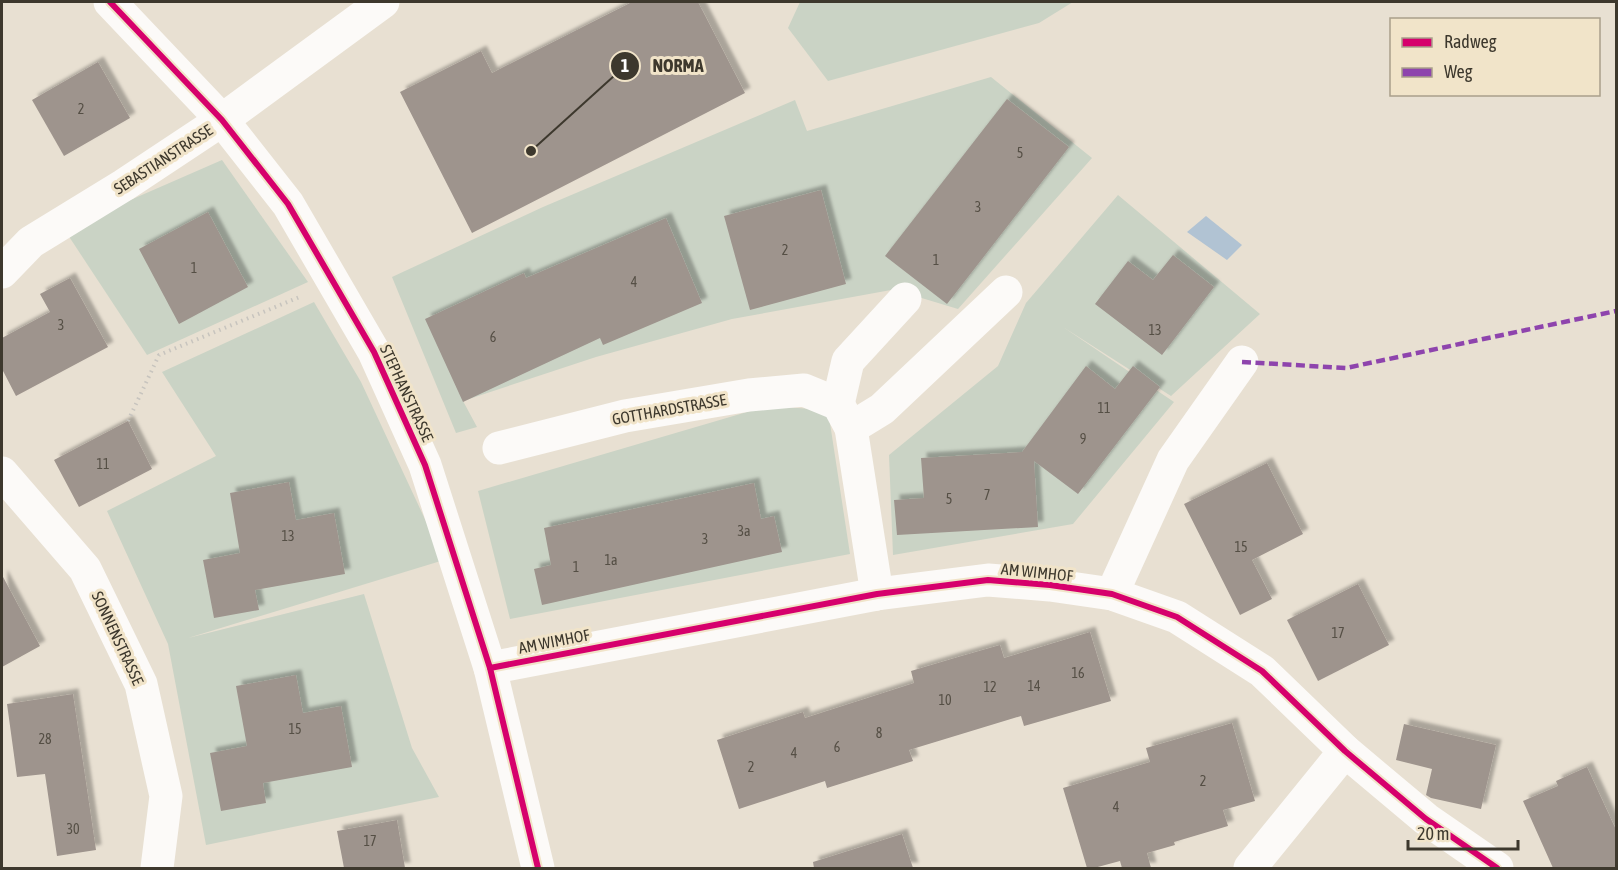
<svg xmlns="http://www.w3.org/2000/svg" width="1618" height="870" font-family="'Asap Condensed',sans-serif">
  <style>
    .green { fill: #cad3c5 }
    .water { fill: #b1c3d3 }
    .building { fill: #9e948d; filter: url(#shadow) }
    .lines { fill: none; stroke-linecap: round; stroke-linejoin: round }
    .path { stroke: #c7c4be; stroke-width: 4; stroke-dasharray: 1.5 4.5; stroke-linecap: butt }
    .minor { stroke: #fcfaf8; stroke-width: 33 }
    .quiet { stroke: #8e44ad; stroke-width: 4.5; stroke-dasharray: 9 4.5; stroke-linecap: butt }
    .cycleway-casing { stroke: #f1e4c9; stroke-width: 10 }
    .cycleway { stroke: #d6006c; stroke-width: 6 }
    .labels { text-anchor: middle; stroke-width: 6; stroke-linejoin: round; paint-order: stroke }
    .number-label { font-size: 14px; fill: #554f45 }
    .street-label { font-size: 16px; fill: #3d382d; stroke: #f1e4c9 }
    .leader { fill: none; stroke: #3d382d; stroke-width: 2 }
    .callout-dot { fill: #3d382d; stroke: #f1e4c9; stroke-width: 2 }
    .mark-label { font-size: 18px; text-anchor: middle; font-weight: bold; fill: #fff }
    .callout-label { font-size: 18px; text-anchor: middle; font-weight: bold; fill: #3d382d; stroke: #f1e4c9; stroke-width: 6; stroke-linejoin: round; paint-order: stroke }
  </style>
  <defs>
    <filter id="shadow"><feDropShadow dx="5.5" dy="-5.5" stdDeviation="1.5" flood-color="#0004"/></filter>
  </defs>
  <rect width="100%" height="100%" fill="#e8e0d2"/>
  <!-- green -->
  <g class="green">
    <path d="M800 2H1073L1039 23 828 81 788 28Z"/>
    <path d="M991 77 1092 158 958 309 915 296 891 290 732 319 596 357 463 401 477 427 456 433 392 277 543 207 795 100 807 131Z"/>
    <path d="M222 160 308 282 147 355 64 229Z"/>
    <path d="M1118 195 1260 314 1171 396 1063 327 1174 402 1073 524 893 555 889 455 998 366 1026 303Z"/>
    <path d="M314 302 361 382 444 560 188 638 364 594 412 748 439 797 206 845 168 644 107 511 216 456 162 372Z"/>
    <path d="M767 406 828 410 850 554 510 619 478 491Z"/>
  </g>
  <!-- water -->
  <path class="water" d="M1206 216 1242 245 1227 260 1187 232Z"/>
  <!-- building -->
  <g class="building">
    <path d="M632 2H698L745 93 472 233 400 92 481 51 492 73Z"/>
    <path d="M98 62 130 118 64 156 32 100Z"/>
    <path d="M1007 99 1069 147 947 304 885 256Z"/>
    <path d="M821 190 846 284 750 310 724 216Z"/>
    <path d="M208 212 248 287 179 324 139 249Z"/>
    <path d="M666 218 702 303 603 345 600 338 463 402 425 319 524 273 526 278Z"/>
    <path d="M1173 255 1214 287 1162 355 1095 304 1128 261 1153 280Z"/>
    <path d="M70 278 108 347 16 396 2 369V338L50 312 40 294Z"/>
    <path d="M1086 366 1115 389 1133 366 1160 387 1078 494 1034 461 1038 527 897 535 894 500 924 498 921 458 1022 452Z"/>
    <path d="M128 421 152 469 79 507 54 460Z"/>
    <path d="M1267 463 1303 534 1252 560 1272 599 1240 615 1184 504Z"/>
    <path d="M289 482 296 520 334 513 345 574 255 590 259 610 214 618 203 560 240 553 230 493Z"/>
    <path d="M754 483 761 519 774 516 782 552 542 605 534 569 551 565 544 528Z"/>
    <path d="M2 575 40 646 2 667Z"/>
    <path d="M1358 584 1389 645 1318 681 1287 620Z"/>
    <path d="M1090 632 1111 701 1024 726 1021 716 909 750 913 761 827 788 825 781 739 809 717 740 803 712 805 718 914 683 911 671 958 657 1000 645 1004 658Z"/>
    <path d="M296 675 303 713 341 706 352 767 263 783 266 803 221 811 210 753 247 746 236 686Z"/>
    <path d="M73 694 96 850 57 856 45 774 17 777 7 704Z"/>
    <path d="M1232 723 1255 801 1223 810 1228 826 1174 842 1175 845 1147 853 1151 868H1122L1120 861 1094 868H1087L1063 788 1150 762 1146 748Z"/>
    <path d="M1404 724 1496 745 1481 809 1431 798 1426 795 1432 769 1396 760Z"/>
    <path d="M1587 767 1617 832V868H1553L1523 801 1558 786 1556 781Z"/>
    <path d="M397 820 405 868H344L337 831Z"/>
    <path d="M902 834 913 868H814L813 862Z"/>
  </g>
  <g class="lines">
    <!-- path -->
    <path class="path" d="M128 421 159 355 302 296"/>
    <!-- minor -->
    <g class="minor">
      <path d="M110 2 222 120 288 204 374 352 425 465 490 668 538 868"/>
      <path d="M2 272 31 242 124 185 222 120 383 2"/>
      <path d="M838 404 848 361 905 299"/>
      <path d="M851 428 882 409 1006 292"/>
      <path d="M499 448 625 416 749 395 804 390 838 404 851 428 877 594"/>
      <path d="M2 473 85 569 141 684 166 796 157 868"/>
      <path d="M1112 594 1173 460 1242 362"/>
      <path d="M490 668 877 594 988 580 1050 585 1112 594 1177 617 1262 671 1345 751 1426 819 1497 868"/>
      <path d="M1250 868 1345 751"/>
    </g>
    <!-- quiet -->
    <path class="quiet" d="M1242 362 1346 368 1616 311"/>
    <defs>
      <g id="cycleway">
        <path d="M110 2 222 120 288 204 374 352 425 465 490 668 538 868"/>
        <path d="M490 668 877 594 988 580 1050 585 1112 594 1177 617 1262 671 1345 751 1426 819 1497 868"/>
      </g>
    </defs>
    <!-- cycleway casing -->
    <use href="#cycleway" class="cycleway-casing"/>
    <!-- cycleway -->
    <use href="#cycleway" class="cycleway"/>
  </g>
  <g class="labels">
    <!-- number labels -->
    <g class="number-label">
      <text x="81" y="114">2</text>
      <text x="1020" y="158">5</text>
      <text x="978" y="212">3</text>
      <text x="785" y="255">2</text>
      <text x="936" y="265">1</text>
      <text x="194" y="273">1</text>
      <text x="634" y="287">4</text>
      <text x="61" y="330">3</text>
      <text x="1155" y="335">13</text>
      <text x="493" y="342">6</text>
      <text x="1104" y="413">11</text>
      <text x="1083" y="444">9</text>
      <text x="103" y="469">11</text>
      <text x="987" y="500">7</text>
      <text x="949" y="504">5</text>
      <text x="744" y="536">3a</text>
      <text x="288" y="541">13</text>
      <text x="705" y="544">3</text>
      <text x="1241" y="552">15</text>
      <text x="611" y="565">1a</text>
      <text x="576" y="572">1</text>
      <text x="1338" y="638">17</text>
      <text x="1078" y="678">16</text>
      <text x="1034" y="691">14</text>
      <text x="990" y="692">12</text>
      <text x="945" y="705">10</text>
      <text x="295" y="734">15</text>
      <text x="879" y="738">8</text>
      <text x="45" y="744">28</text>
      <text x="837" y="752">6</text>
      <text x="794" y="758">4</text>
      <text x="751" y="772">2</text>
      <text x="1203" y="786">2</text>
      <text x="1116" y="812">4</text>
      <text x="73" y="834">30</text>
      <text x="370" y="846">17</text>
    </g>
    <!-- street labels -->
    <g class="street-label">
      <text transform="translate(163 159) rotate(-33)" y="6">SEBASTIANSTRASSE</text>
      <text transform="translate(407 393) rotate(65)" y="6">STEPHANSTRASSE</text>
      <text transform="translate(669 409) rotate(-10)" y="6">GOTTHARDSTRASSE</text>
      <text transform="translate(1037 572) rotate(6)" y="6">AM WIMHOF</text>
      <text transform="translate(118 638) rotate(65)" y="6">SONNENSTRASSE</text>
      <text transform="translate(554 641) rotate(-11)" y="6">AM WIMHOF</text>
    </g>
  </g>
  <!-- callouts -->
  <path class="leader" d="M531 151L625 66"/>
  <g class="callout-dot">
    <circle cx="531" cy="151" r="6"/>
    <circle cx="625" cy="66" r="15"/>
  </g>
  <g class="mark-label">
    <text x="625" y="72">1</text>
  </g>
  <g class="callout-label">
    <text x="678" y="72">NORMA</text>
  </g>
  <!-- border -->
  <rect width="1618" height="870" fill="none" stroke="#3d382d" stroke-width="6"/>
  <!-- legend -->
  <rect x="1390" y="18" width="210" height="78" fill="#f1e4c9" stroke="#a99f8b" stroke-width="1.5"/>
  <rect x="1402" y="38" width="30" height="9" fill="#d6006c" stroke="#a99f8b" stroke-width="1.5"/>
  <text x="1444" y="48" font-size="18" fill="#3d382d">Radweg</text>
  <rect x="1402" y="68" width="30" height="9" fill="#8e44ad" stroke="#a99f8b" stroke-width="1.5"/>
  <text x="1444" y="78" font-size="18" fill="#3d382d">Weg</text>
  <!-- scale -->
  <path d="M1408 840v9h110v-9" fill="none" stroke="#3d382d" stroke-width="3"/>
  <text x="1417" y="840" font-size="18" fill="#3d382d" stroke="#f1e4c9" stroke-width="4.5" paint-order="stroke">20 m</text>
</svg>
